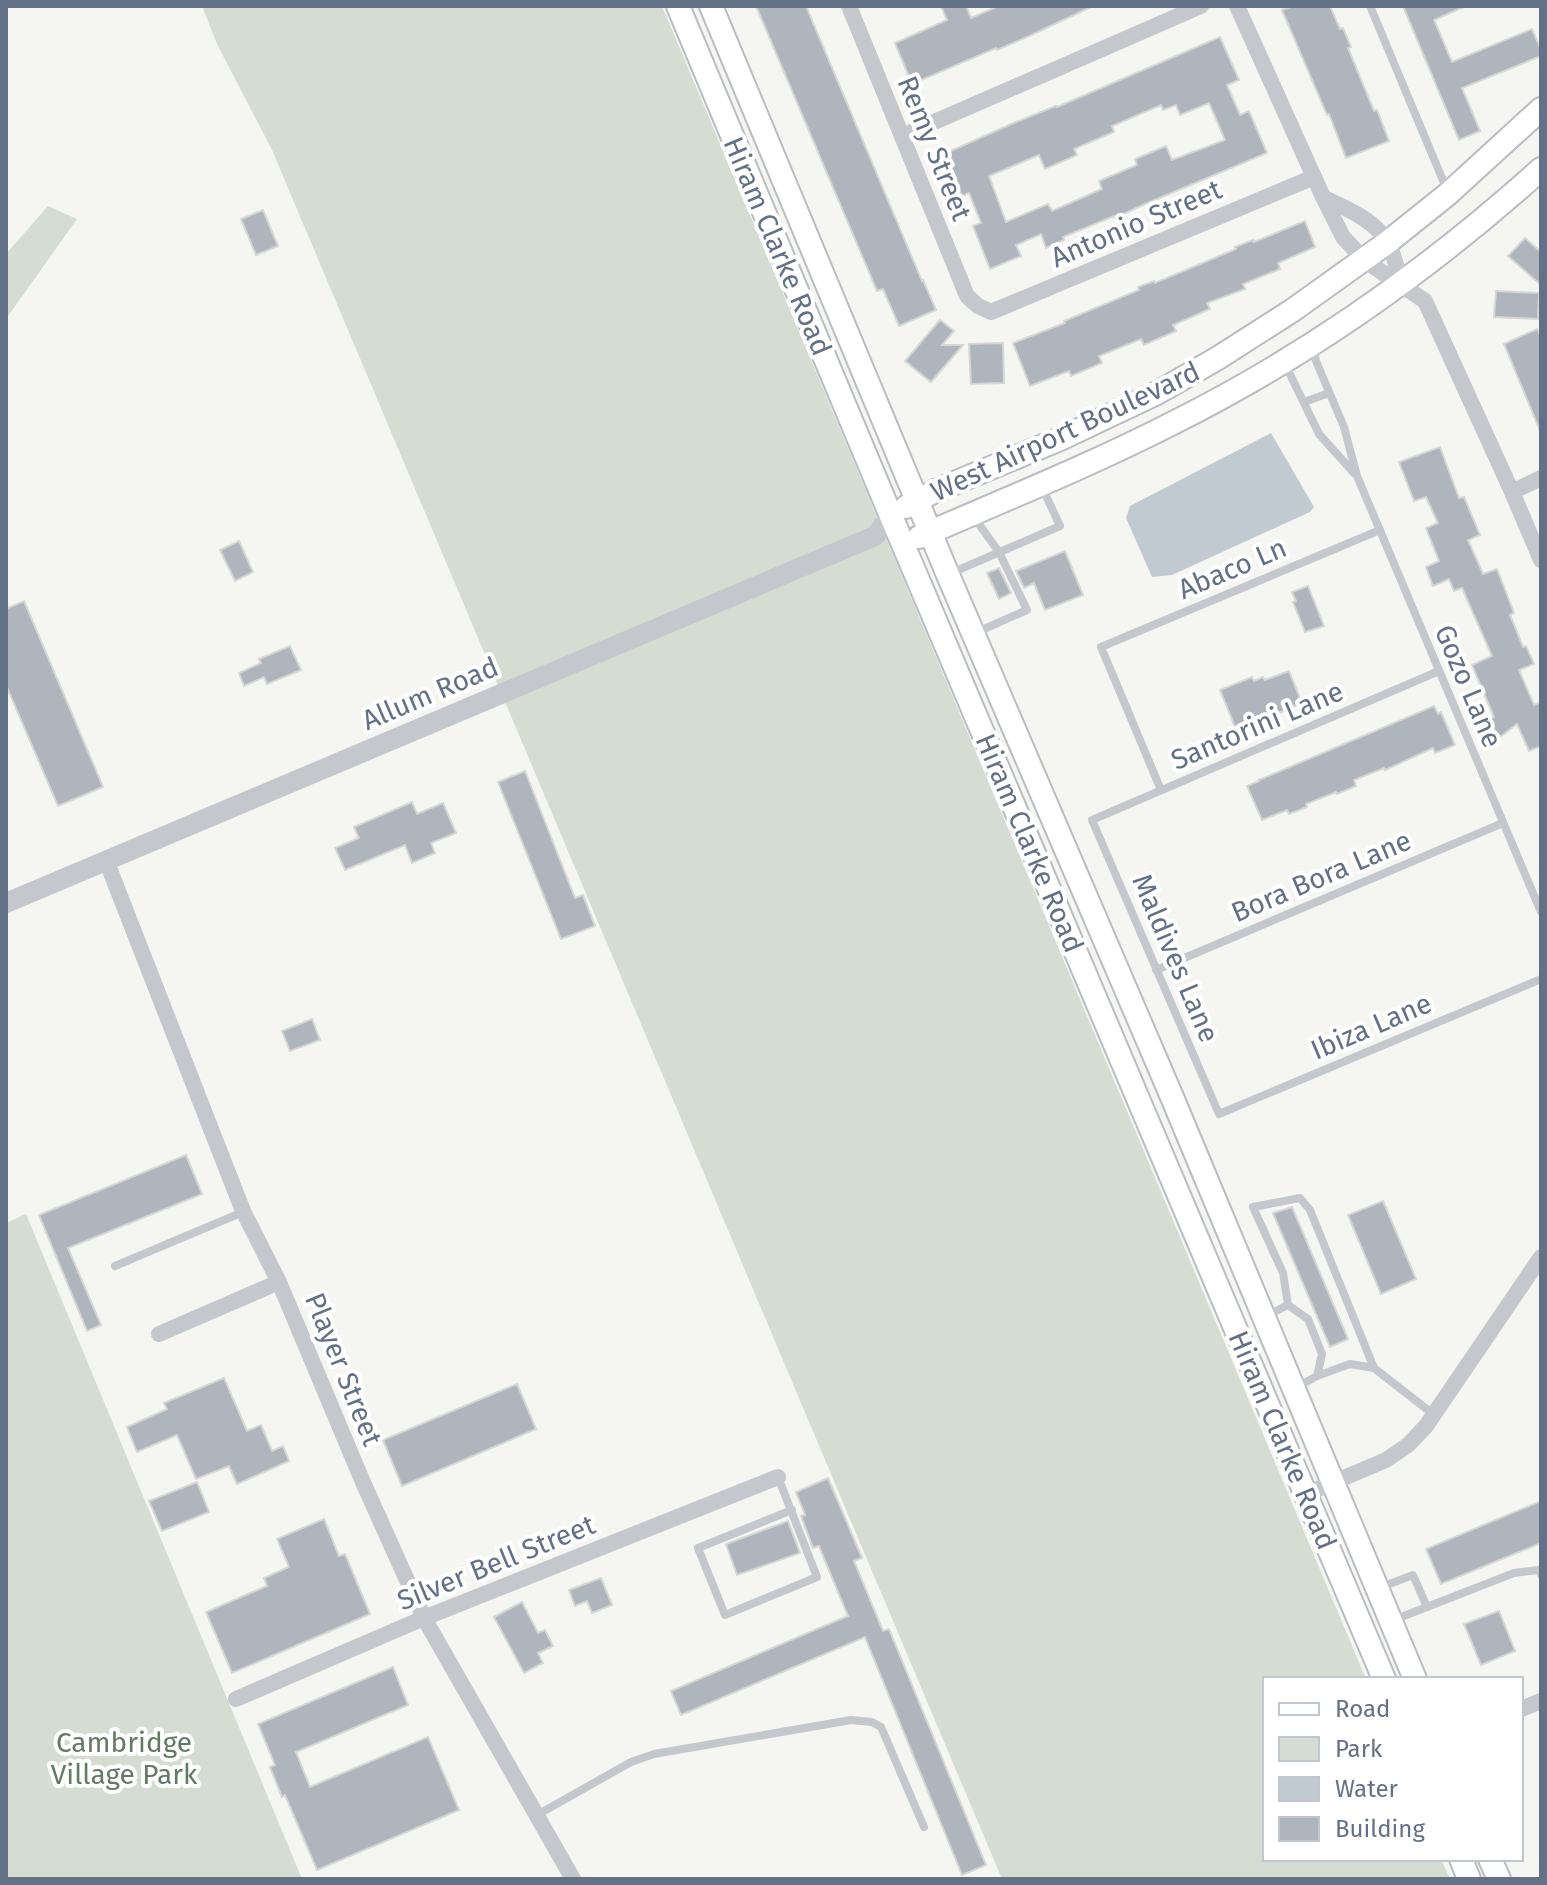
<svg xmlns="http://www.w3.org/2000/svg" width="1547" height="1885" font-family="'Fira Sans',sans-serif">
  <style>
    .green { fill: #d5ddd2 }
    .water { fill: #c0cad0 }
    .building { fill: #afb5bc; stroke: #d6d6d4; stroke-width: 2; fill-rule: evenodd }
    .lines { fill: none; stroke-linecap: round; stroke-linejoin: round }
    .secondary-casing { stroke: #b9bcc2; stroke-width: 26 }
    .service { stroke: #c4c7cb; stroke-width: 8 }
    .minor { stroke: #c4c7cb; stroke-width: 16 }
    .tertiary { stroke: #c4c7cb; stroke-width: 20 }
    .secondary { stroke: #fff; stroke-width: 22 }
    .labels { text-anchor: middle; stroke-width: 8; stroke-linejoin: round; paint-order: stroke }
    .street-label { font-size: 28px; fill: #627185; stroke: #fff }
    .park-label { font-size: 28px; fill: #637b61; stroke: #fff }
  </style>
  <rect width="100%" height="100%" fill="#f5f5f1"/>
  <!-- green -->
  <g class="green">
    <path d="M202 6H662L1366 1679H1265V1859H1441L1450 1879H1002L272 150 217 44Z"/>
    <path d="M48 206 77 219 6 319V254Z"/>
    <path d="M26 1214 302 1879H6V1223Z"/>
  </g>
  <!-- water -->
  <path class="water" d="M1271 433 1314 507 1310 512 1172 575 1152 577 1126 518 1130 506Z"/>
  <!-- building -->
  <g class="building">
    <path d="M756 6H806L922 281 923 280 936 310 899 326 883 289 877 291Z"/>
    <path d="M941 6H966L971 18 999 6H1093L1027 37 997 50 996 48 912 84 895 43 947 20Z"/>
    <path d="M1293 6H1330L1340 29 1343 28 1351 47 1348 48 1374 111 1377 110 1389 141 1346 158 1329 114 1327 115 1282 10Z"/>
    <path d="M1403 6H1466L1434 20 1452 62 1532 29 1541 50V56L1462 88 1480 131 1459 140Z"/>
    <path d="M1220 37 1239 80 1227 85 1240 115 1249 111 1267 153 1145 204 1115 218 1114 216 1063 237 1064 240 1046 248 1041 234 1016 245 1021 256 990 269 973 226 981 223 969 193 962 196 944 154 1016 122 1056 106 1057 107ZM1209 103 1225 140 1172 160 1166 146 1135 159 1137 165 1099 181 1102 189 1052 211 1048 204 1006 222 989 176 1039 155 1045 169 1077 155 1074 149 1114 132 1112 126 1161 105 1163 110 1176 105 1180 115Z"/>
    <path d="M263 210 278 246 256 255 241 219Z"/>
    <path d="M1305 221 1315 247 1278 263 1280 269 1243 284 1245 289 1207 303 1210 309 1173 325 1176 331 1144 345 1141 339 1099 356 1102 363 1071 376 1069 371 1030 386 1013 343 1065 323 1064 321 1139 290 1138 287 1154 281 1155 283 1236 249 1235 247 1253 240 1254 242Z"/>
    <path d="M1525 238 1541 252V285L1508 256Z"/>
    <path d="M1496 291 1539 293 1538 319 1494 317Z"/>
    <path d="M940 320 954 331 942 345H963L931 382 905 361Z"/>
    <path d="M1537 329 1541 337V433L1504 344Z"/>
    <path d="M1003 343 1004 383 971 384 969 344Z"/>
    <path d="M1440 447 1459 498 1464 497 1480 535 1468 540 1483 574 1497 569 1514 613 1510 615 1523 647 1526 646 1534 664 1519 670 1534 705 1541 702V746L1529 751 1517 724 1500 737 1488 721 1494 717 1472 665 1492 656 1462 588 1454 591 1449 579 1433 586 1426 567 1439 561 1426 528 1438 523 1426 497 1414 501 1399 462Z"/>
    <path d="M239 541 253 572 235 581 220 550Z"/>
    <path d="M1065 551 1083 595 1045 610 1034 583 1024 588 1016 571Z"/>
    <path d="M999 568 1011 593 999 599 987 573Z"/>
    <path d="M1308 586 1324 626 1305 632 1293 602 1296 601 1292 592Z"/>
    <path d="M24 601 103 787 58 806 6 685V609Z"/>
    <path d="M290 646 301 670 267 684 264 677 244 686 239 673 261 663 259 659Z"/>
    <path d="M1289 671 1302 703 1279 713 1238 734 1220 690 1252 677 1254 681 1263 677 1265 680Z"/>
    <path d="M1434 706 1438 714 1441 712 1455 745 1435 753 1433 748 1385 770 1384 768 1354 780 1356 786 1337 794 1336 792 1306 804 1307 807 1289 814 1287 810 1262 820 1247 786 1259 781V780Z"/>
    <path d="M525 771 575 898 583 895 595 926 561 939 498 782Z"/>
    <path d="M412 802 417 814 443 803 456 833 431 843 435 853 412 863 405 845 345 870 335 848 359 838 354 827Z"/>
    <path d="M312 1019 320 1040 290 1051 282 1031Z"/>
    <path d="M186 1155 202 1194 68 1248 101 1325 87 1331 39 1215Z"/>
    <path d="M1383 1201 1416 1279 1381 1294 1348 1215Z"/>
    <path d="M1292 1207 1348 1339 1330 1347 1273 1213Z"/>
    <path d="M224 1378 247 1431 261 1425 272 1451 283 1446 289 1461 237 1484 229 1466 196 1479 177 1435 137 1452 127 1427 167 1409 164 1403Z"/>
    <path d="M517 1384 536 1429 402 1486 383 1440Z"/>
    <path d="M828 1478 862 1558 854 1561 883 1631 889 1629 986 1865 962 1875 865 1637 681 1715 671 1691 848 1616 819 1546 813 1548 801 1516 805 1515 796 1492Z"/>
    <path d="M197 1482 209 1512 162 1531 149 1501Z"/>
    <path d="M1541 1501V1543L1441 1584 1426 1549Z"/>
    <path d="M324 1519 339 1556 345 1554 370 1614 232 1673 206 1612 267 1586 264 1578 289 1567 277 1539Z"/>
    <path d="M788 1521 800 1553 737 1575 726 1544Z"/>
    <path d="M601 1578 612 1605 592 1613 587 1601 575 1606 569 1590Z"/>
    <path d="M522 1602 538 1633 545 1630 553 1646 538 1653 543 1663 524 1673 494 1617Z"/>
    <path d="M1499 1611 1515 1651 1481 1665 1464 1624Z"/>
    <path d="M393 1667 408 1705 296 1752 310 1787 428 1737 459 1810 317 1870 285 1795 282 1797 270 1767 275 1765 258 1724Z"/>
  </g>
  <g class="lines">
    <defs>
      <g id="secondary">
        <path d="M678 6 891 516 1384 1679"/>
        <path d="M711 6 948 575 1172 1097 1415 1679"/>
        <path d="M906 507 933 492 1060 439 1157 393 1218 358 1293 310 1388 242 1448 194 1541 109"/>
        <path d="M919 537C1004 500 1091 465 1173 423 1307 356 1430 269 1541 169"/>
        <path d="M1461 1859 1469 1879"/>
        <path d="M1490 1859 1499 1879"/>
      </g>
    </defs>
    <!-- secondary casing -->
    <use href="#secondary" class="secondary-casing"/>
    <!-- service -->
    <g class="service">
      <path d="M1370 6 1447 190"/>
      <path d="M1313 345 1316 361 1344 427 1357 476 1541 912"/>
      <path d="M1285 364 1319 434 1354 473"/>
      <path d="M1304 402 1329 393"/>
      <path d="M973 516 999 552 1027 610 975 633"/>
      <path d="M949 574 1060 526 1041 485"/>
      <path d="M1439 671 1092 820 1219 1114 1541 979"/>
      <path d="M1161 790 1101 647 1380 530"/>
      <path d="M1156 970 1503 823"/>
      <path d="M115 1266 243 1212"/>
      <path d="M1288 1305 1283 1273 1253 1207 1300 1198 1310 1210 1374 1368 1433 1414"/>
      <path d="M1264 1317 1288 1305 1308 1319 1322 1354 1317 1376 1297 1387"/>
      <path d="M1317 1376 1350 1364 1374 1368"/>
      <path d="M778 1477 817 1577 725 1615 698 1548 792 1510"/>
      <path d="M1379 1588 1413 1575 1427 1607"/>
      <path d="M1391 1621 1514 1573 1539 1570 1541 1575"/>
      <path d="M537 1815 631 1762 654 1754 851 1720 872 1722 881 1727 924 1827"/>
    </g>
    <!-- minor -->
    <g class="minor">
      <path d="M849 6 967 296 978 306 991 312 1314 177"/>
      <path d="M1237 6 1323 197 1343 237 1364 260 1425 301 1512 492 1541 560"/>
      <path d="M902 136 1201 6"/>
      <path d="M1323 197C1346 209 1372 218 1387 241 1394 252 1397 270 1401 284"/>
      <path d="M1512 492 1541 478"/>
      <path d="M106 860 243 1211 279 1282 362 1480 424 1618 573 1879"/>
      <path d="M159 1334 279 1282"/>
      <path d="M1306 1494 1386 1460 1408 1445 1426 1426 1541 1257"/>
      <path d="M236 1699 424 1618 778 1477"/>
      <path d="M1521 1709 1541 1701"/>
    </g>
    <!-- tertiary -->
    <path class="tertiary" d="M6 903 875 536 891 516"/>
    <!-- secondary -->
    <use href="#secondary" class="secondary"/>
  </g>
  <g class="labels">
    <!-- street labels -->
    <g class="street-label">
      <text transform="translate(935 148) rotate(68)" y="10">Remy Street</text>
      <text transform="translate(1136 223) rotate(-23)" y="10">Antonio Street</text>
      <text transform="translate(778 246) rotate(67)" y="10">Hiram Clarke Road</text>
      <text transform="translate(1065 431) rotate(-25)" y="10">West Airport Boulevard</text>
      <text transform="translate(1232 568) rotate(-23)" y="10">Abaco Ln</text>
      <text transform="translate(1469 686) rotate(67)" y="10">Gozo Lane</text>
      <text transform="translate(430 693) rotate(-23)" y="10">Allum Road</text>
      <text transform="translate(1257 725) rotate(-23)" y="10">Santorini Lane</text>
      <text transform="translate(1030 843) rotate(67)" y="10">Hiram Clarke Road</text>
      <text transform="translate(1321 876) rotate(-23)" y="10">Bora Bora Lane</text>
      <text transform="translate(1176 958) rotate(67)" y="10">Maldives Lane</text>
      <text transform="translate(1371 1026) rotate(-23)" y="10">Ibiza Lane</text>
      <text transform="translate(344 1369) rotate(68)" y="10">Player Street</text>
      <text transform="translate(1283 1440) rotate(67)" y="10">Hiram Clarke Road</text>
      <text transform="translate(496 1562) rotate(-22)" y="10">Silver Bell Street</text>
    </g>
    <!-- park labels -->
    <g class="park-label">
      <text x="124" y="1752">Cambridge<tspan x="124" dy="32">Village Park</tspan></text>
    </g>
  </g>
  <!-- border -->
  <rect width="1547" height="1885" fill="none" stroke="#627185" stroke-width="16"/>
  <!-- legend -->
  <rect x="1263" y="1677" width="260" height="184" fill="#ffffff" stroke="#c0c6ce" stroke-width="2"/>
  <rect x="1279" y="1703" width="40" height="12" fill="#ffffff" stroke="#c0c6ce" stroke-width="2"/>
  <text x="1335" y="1717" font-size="24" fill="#627185">Road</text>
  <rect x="1279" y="1737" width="40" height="24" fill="#d5ddd2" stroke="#c0c6ce" stroke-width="2"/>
  <text x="1335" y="1757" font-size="24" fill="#627185">Park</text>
  <rect x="1279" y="1777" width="40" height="24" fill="#c0cad0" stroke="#c0c6ce" stroke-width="2"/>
  <text x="1335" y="1797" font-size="24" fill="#627185">Water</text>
  <rect x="1279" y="1817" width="40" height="24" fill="#afb5bc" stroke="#c0c6ce" stroke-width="2"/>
  <text x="1335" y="1837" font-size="24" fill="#627185">Building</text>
</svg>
